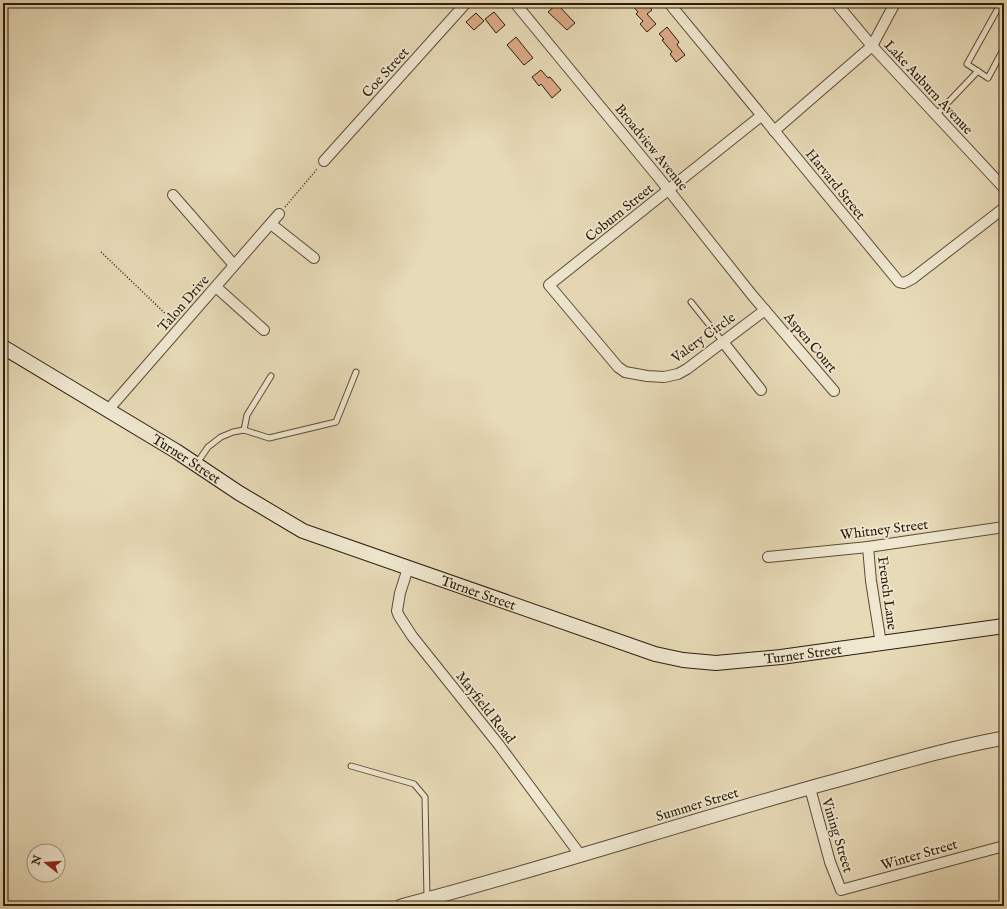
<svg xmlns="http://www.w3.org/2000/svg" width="1007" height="909" font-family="'IM FELL English',serif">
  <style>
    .building { fill: #dca987; stroke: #2c1d0b }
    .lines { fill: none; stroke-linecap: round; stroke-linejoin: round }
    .service-casing { stroke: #5b4c36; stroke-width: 7 }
    .minor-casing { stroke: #5b4c36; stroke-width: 12 }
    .tertiary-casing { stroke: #5b4c36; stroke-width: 15 }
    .secondary-casing { stroke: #2c1d0b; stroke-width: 16 }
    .path { stroke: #2c1d0b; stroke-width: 1.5; stroke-dasharray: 1 2; stroke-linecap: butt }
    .service { stroke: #efe7d0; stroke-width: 5 }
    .minor { stroke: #efe7d0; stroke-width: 10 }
    .tertiary { stroke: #efe7d0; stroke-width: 13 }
    .secondary { stroke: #efe7d0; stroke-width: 14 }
    .labels { text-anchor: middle; stroke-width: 3.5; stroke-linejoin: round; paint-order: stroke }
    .street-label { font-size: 14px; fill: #2c1d0b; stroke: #efe7d0 }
  </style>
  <rect width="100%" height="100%" fill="#e7dab7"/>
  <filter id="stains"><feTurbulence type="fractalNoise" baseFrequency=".005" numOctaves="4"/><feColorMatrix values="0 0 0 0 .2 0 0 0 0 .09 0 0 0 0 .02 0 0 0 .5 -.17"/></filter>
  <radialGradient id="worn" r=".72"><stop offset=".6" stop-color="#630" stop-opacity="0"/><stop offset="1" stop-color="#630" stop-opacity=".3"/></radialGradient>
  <!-- building -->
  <g class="building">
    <path d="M630 3H646L652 10 647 14 656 24 647 32 640 24 643 21 636 14 638 12Z"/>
    <path d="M557 4 575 23 567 30 548 12Z"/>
    <path d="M494 12 505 25 496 33 485 19Z"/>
    <path d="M476 13 484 21 474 30 466 22Z"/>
    <path d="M667 27 679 42 677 45 685 55 676 62 670 54 672 52 662 40 664 39 659 34Z"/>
    <path d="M516 37 533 58 524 65 507 45Z"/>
    <path d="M541 70 548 78 550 77 561 90 552 98 541 84 539 86 532 77Z"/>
  </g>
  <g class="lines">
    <defs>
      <g id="service">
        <path d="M1001 3 967 64 988 78 1004 48"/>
        <path d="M936 115 978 71"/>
        <path d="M691 302 723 342"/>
        <path d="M244 430 247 415 271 376"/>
        <path d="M197 463 208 447 221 437 233 432 244 430 269 438 336 422 356 372"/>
        <path d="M351 766 414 784 425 797 427 898"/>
      </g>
      <g id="minor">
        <path d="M515 3 659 178 752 295 834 391"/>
        <path d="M669 3 899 282 904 283 912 279 1004 208"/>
        <path d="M836 3 872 46 1004 188"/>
        <path d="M761 116 549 285 618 367 625 372 647 376 664 377 678 374 687 369 765 310"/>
        <path d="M774 131 872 46 895 3"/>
        <path d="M324 161 466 3"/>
        <path d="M173 195 234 265"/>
        <path d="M271 224 314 258"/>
        <path d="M216 287 264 330"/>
        <path d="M723 342 761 390"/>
        <path d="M108 410 279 214"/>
        <path d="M868 547 871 581 881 644"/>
        <path d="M768 557 868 547 1004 527"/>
        <path d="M408 568 400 593 397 611 399 616 412 636 499 745 581 856"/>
        <path d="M810 788 830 862 841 890 1004 846"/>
      </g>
      <path id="tertiary" d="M401 906C544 869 685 822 827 783 886 767 944 749 1004 738"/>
      <g id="secondary">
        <path id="s1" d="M3 347 176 451 239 493 303 531 655 654 683 660 716 663 781 657 1004 626"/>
      </g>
    </defs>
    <!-- service casing -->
    <use href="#service" class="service-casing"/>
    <!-- minor casing -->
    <use href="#minor" class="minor-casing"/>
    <!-- tertiary casing -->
    <use href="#tertiary" class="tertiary-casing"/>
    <!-- secondary casing -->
    <use href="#secondary" class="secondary-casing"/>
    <!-- path -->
    <g class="path">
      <path d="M285 207 318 168"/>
      <path d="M101 252 173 321"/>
    </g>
    <!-- service -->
    <use href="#service" class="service"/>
    <!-- minor -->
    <use href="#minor" class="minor"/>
    <!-- tertiary -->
    <use href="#tertiary" class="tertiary"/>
    <!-- secondary -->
    <use href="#secondary" class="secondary"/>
  </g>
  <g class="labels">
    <!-- street labels -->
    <g class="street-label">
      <text transform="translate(385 72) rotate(-48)" y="5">Coe Street</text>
      <text transform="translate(929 87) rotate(47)" y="5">Lake Auburn Avenue</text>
      <text transform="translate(652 147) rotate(51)" y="5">Broadview Avenue</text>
      <text transform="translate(836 184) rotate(51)" y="5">Harvard Street</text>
      <text transform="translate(619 212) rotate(-39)" y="5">Coburn Street</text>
      <text transform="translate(183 303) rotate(-49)" y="5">Talon Drive</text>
      <text transform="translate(703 337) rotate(-36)" y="5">Valery Circle</text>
      <text transform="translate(811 342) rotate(50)" y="5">Aspen Court</text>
      <text dy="5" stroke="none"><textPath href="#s1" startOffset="215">Turner Street</textPath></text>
      <text transform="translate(884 529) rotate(-7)" y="5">Whitney Street</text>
      <text dy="5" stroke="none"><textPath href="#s1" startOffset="538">Turner Street</textPath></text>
      <text transform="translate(888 593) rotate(82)" y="5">French Lane</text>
      <text dy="5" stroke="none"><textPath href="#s1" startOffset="874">Turner Street</textPath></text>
      <text transform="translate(486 707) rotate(52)" y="5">Mayfield Road</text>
      <text transform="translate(697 804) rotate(-17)" y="5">Summer Street</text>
      <text transform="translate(838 835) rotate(73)" y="5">Vining Street</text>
      <text transform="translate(919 854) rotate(-16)" y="5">Winter Street</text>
    </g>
  </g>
  <!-- margin -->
  <rect width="1007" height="909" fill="none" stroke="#e7dab7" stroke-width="16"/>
  <rect x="4" y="4" width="999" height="901" fill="none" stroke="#2c1d0b" stroke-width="2"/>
  <rect x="8" y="8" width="991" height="893" fill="none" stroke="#2c1d0b"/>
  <!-- north arrow -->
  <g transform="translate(46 863) rotate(287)"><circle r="19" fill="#efe7d0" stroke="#a19681"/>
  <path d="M0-3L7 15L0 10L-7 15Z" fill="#8f2418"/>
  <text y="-6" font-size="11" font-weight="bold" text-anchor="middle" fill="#2c1d0b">N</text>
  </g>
  <rect width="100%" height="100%" filter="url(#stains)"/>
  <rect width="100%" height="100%" fill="url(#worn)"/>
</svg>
